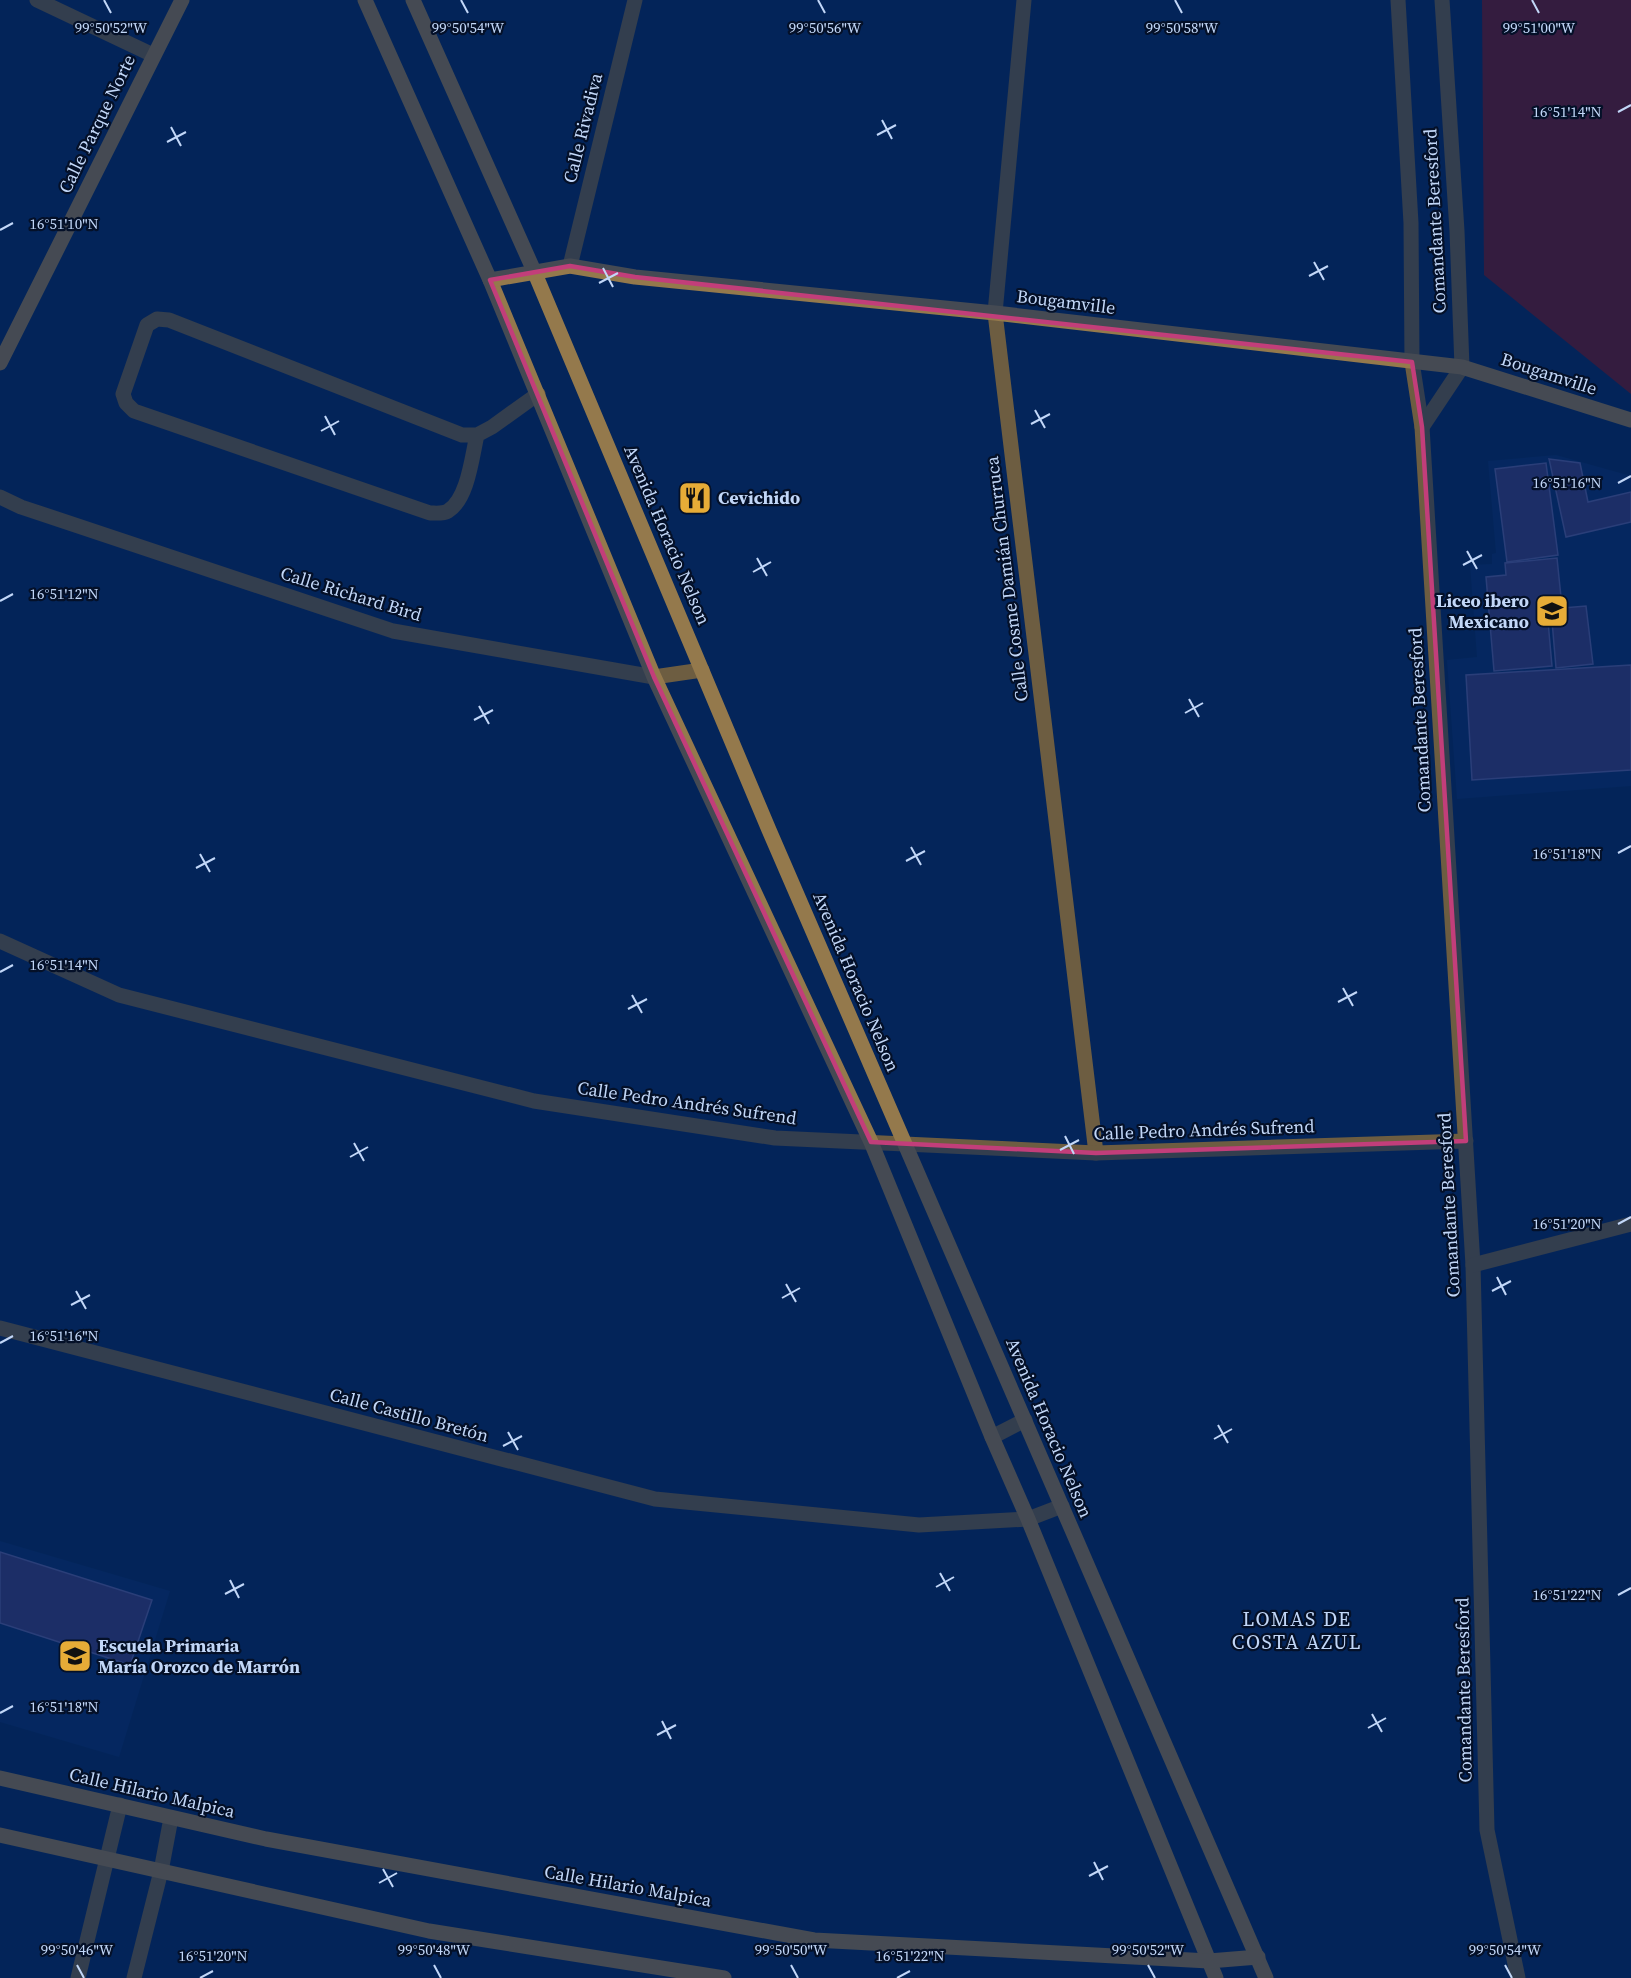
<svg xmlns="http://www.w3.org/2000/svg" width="1631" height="1978" font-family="'Source Serif 4',serif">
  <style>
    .built { fill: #072c68 }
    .green { fill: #70121f }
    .building { fill: #3a3b79; stroke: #5a5e9f; stroke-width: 1.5 }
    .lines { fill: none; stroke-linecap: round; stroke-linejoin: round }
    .lane { stroke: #6d5d41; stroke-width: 15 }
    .street { stroke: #6d5d41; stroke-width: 15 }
    .secondary { stroke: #94794c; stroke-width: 15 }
    .marked { fill: none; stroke: #c23e7a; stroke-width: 4.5; stroke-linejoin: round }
    .ticks { fill: none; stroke: #c2d7f8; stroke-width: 2 }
    .labels { text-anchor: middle; stroke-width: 4.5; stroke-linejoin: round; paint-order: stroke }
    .street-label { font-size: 18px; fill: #c2d7f8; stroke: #041028 }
    .poi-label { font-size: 18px; font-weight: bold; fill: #c2d7f8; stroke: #041028; text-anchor: start }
    .neighbourhood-label { font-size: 20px; letter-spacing: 1.5px; fill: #c2d7f8; stroke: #041028 }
    .ticks-label { font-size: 15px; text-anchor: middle; fill: #c2d7f8; stroke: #041028; stroke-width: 4.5; stroke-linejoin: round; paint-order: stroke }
  </style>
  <rect width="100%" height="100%" fill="#04255a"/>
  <!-- built -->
  <g class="built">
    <path d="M1556 455 1631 476V786L1457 799 1447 660 1477 657 1470 565 1492 564V554L1496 553 1488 461Z"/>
    <path d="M0 1541 170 1591 119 1757 0 1722Z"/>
  </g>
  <!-- green -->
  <path class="green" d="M1482 0H1631V394L1484 275Z"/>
  <!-- building -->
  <g class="building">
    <path d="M1549 459 1580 463 1588 502 1631 492V522L1566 537Z"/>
    <path d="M1546 463 1558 555 1507 562 1495 469Z"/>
    <path d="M1557 558 1561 597 1546 599 1552 666 1494 671 1486 577 1506 575 1505 563Z"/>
    <path d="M1586 606 1593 664 1556 668 1551 609Z"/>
    <path d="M1631 665V770L1472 780 1466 675Z"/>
    <path d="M0 1552 152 1600 130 1665 0 1623Z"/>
  </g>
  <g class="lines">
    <!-- lane -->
    <path class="lane" d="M477 435C472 456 468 499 448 511 443 514 436 513 430 513L134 411 126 403 123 394 147 325 157 319 169 320 462 435H477L492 427 538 394"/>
    <!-- street -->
    <g class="street">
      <path d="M37 0 153 55"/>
      <path d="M1024 0 995 313 1096 1153"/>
      <path d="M1398 0 1411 223 1412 362 1422 427 1473 1265 1487 1830 1518 1978"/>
      <path d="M570 266 635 0"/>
      <path d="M1422 427 1462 367 1457 231 1442 0"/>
      <path d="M0 497 21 507 393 631 654 677 702 670"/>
      <path d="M0 941 119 995 534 1101 775 1138 1096 1153 1466 1141"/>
      <path d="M1473 1265 1631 1224"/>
      <path d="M0 1328 655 1499 919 1525 1028 1519 1062 1506"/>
      <path d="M992 1437 1025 1420"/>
      <path d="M78 1978 120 1805"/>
      <path d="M134 1978 161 1871 171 1818"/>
    </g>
    <!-- secondary -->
    <g class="secondary">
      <path d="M365 0 490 280 654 677 871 1142 992 1437 1028 1519 1216 1978"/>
      <path d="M413 0 534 271 769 830 1266 1978"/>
      <path d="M490 280 570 266 635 277 995 313 1462 367 1631 420"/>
      <path d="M0 363 182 0"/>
      <path d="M0 1778 266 1839 814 1940 1209 1961 1258 1957"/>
      <path d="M0 1835 429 1931 724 1978"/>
    </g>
  </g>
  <!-- marked area -->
  <path d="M0 0H1631V1978H0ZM570 266 635 277 1412 362 1422 427 1466 1141 1096 1153 871 1142 654 677 490 280Z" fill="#04255a" fill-opacity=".55" fill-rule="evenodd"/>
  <path class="marked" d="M570 266 635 277 1412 362 1422 427 1466 1141 1096 1153 871 1142 654 677 490 280Z"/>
  <!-- ticks -->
  <path class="ticks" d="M104 0 111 13M461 0 468 13M818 0 825 13M1175 0 1182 13M1532 0 1539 13M1618 112 1631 105M882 120 892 139M171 127 181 146M877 135 896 125M167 142 186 132M0 230 13 223M1314 262 1324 280M603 268 613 287M1309 276 1328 266M599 283 618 273M1035 410 1045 428M325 416 335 435M1031 424 1050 414M321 431 339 421M1618 483 1631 476M1467 551 1477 569M757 558 767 576M1463 565 1482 555M753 572 771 562M0 601 13 594M1189 699 1199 717M479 706 489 724M1185 713 1203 703M474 720 493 710M911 847 921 865M1618 853 1631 846M200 854 210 872M906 861 925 851M196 868 215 858M0 972 13 965M1343 988 1353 1006M632 995 642 1013M1338 1002 1357 992M628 1009 647 999M1065 1136 1074 1154M354 1143 364 1161M1060 1150 1079 1140M350 1157 368 1147M1618 1224 1631 1217M1497 1277 1506 1295M786 1284 796 1302M76 1291 86 1309M1492 1291 1511 1281M782 1298 800 1288M71 1305 90 1295M0 1343 13 1336M1218 1425 1228 1443M508 1432 518 1450M1214 1439 1232 1429M503 1446 522 1436M940 1573 950 1591M230 1580 239 1598M936 1587 954 1577M225 1594 244 1584M1618 1595 1631 1588M0 1713 13 1706M1372 1714 1382 1732M662 1721 671 1739M1368 1728 1386 1718M657 1735 676 1725M1094 1862 1103 1880M383 1869 393 1887M1089 1876 1108 1866M379 1883 397 1873M77 1965 84 1978M434 1965 441 1978M791 1965 798 1978M1148 1965 1155 1978M1505 1965 1512 1978M200 1978 213 1971M897 1978 910 1971"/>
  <!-- icons -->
  <defs>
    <symbol id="restaurant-square" viewBox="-11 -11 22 22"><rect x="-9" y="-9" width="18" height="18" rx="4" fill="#e7ac37" stroke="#041028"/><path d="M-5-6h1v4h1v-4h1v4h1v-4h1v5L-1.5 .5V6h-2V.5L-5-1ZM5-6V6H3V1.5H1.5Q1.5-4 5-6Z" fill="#111"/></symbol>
    <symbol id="school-square" viewBox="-11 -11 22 22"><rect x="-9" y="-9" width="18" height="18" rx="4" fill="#e7ac37" stroke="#041028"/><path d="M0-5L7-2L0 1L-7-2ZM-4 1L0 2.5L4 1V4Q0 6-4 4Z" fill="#111"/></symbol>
  </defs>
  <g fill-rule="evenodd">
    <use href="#restaurant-square" x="676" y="479" width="38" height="38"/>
    <use href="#school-square" x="1533" y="592" width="38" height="38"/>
    <use href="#school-square" x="56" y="1637" width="38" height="38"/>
  </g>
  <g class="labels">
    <!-- street labels -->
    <g class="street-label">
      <text transform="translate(97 124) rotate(-64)" y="6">Calle Parque Norte</text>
      <text transform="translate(583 128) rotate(-76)" y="6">Calle Rivadiva</text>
      <text transform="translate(1435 221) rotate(-93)" y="6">Comandante Beresford</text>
      <text transform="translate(1066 302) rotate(7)" y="6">Bougamville</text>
      <text transform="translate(1549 374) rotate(18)" y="6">Bougamville</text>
      <text transform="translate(667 535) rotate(67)" y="6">Avenida Horacio Nelson</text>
      <text transform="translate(1007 579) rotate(-97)" y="6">Calle Cosme Damián Churruca</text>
      <text transform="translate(351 594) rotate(17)" y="6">Calle Richard Bird</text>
      <text transform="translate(1420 720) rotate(-93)" y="6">Comandante Beresford</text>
      <text transform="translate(856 982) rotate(67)" y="6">Avenida Horacio Nelson</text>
      <text transform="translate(687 1103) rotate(8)" y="6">Calle Pedro Andrés Sufrend</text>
      <text transform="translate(1204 1130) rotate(-2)" y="6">Calle Pedro Andrés Sufrend</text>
      <text transform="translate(1449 1205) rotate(-93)" y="6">Comandante Beresford</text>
      <text transform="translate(409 1415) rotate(15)" y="6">Calle Castillo Bretón</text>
      <text transform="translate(1049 1428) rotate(67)" y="6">Avenida Horacio Nelson</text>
      <text transform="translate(1464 1690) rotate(-91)" y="6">Comandante Beresford</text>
      <text transform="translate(152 1793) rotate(13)" y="6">Calle Hilario Malpica</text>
      <text transform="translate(628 1886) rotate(10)" y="6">Calle Hilario Malpica</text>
    </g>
    <!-- poi labels -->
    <g class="poi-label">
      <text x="718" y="504">Cevichido</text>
      <text x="1529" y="607" text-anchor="end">Liceo ibero<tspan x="1529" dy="21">Mexicano</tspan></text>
      <text x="98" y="1652">Escuela Primaria<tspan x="98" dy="21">María Orozco de Marrón</tspan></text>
    </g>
    <!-- neighbourhood labels -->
    <g class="neighbourhood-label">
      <text x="1297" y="1626">LOMAS DE<tspan x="1297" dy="23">COSTA AZUL</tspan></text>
    </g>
  </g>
  <g class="ticks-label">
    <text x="111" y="33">99°50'52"W</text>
    <text x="468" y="33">99°50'54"W</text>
    <text x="825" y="33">99°50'56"W</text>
    <text x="1182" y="33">99°50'58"W</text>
    <text x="1539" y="33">99°51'00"W</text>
    <text x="1567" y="117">16°51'14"N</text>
    <text x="64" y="229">16°51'10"N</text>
    <text x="1567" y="488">16°51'16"N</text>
    <text x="64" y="599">16°51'12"N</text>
    <text x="1567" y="859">16°51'18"N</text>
    <text x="64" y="970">16°51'14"N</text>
    <text x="1567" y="1229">16°51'20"N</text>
    <text x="64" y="1341">16°51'16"N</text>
    <text x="1567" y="1600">16°51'22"N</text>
    <text x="64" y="1712">16°51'18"N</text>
    <text x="77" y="1955">99°50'46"W</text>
    <text x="434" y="1955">99°50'48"W</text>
    <text x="791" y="1955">99°50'50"W</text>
    <text x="1148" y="1955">99°50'52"W</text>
    <text x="1505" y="1955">99°50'54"W</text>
    <text x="213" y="1961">16°51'20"N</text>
    <text x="910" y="1961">16°51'22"N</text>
  </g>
</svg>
